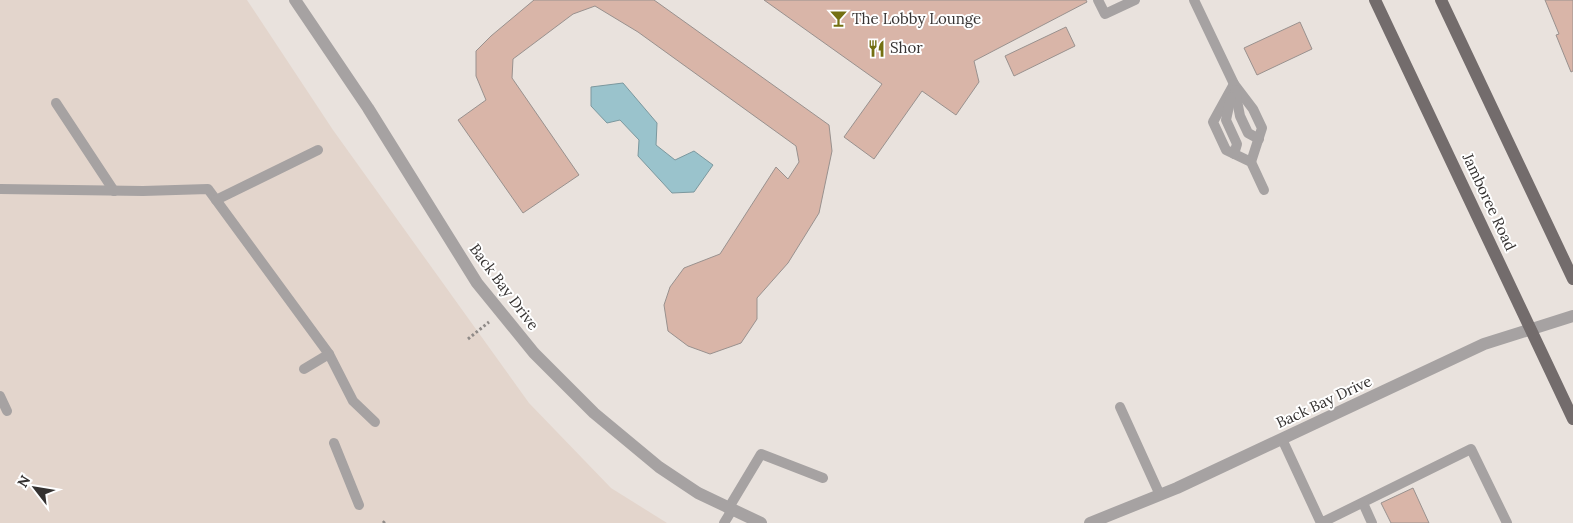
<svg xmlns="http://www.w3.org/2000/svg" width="1573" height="523" font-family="Lora,serif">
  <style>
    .built { fill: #e3d5cc }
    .water { fill: #9ac3cc; stroke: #7c989e }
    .building { fill: #d9b5a8; stroke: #99918e }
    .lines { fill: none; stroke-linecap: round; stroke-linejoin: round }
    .path { stroke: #8f8a87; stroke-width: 3; stroke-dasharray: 2.5 2.5; stroke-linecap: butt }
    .service { stroke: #a6a2a2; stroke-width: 10 }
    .tertiary { stroke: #a6a2a2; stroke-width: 12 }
    .primary { stroke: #736c6c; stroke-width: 12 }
    .labels { text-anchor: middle; stroke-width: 4; stroke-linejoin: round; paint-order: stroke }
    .poi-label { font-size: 15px; fill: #353231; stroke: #fff; text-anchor: start }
    .street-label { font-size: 15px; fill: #353231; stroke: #fff }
  </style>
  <rect width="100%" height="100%" fill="#e9e2dd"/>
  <!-- built -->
  <path class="built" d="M0 0H247L333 130 529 403 611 488 667 523H0Z"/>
  <!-- water -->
  <path class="water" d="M623 83 657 123 656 145 675 160 694 151 713 165 694 192 672 193 638 156 639 140 620 120 607 123 591 106V87Z"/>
  <!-- building -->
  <g class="building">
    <path d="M534 0H654L829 125 832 151 819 213 788 263 757 298V319L741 343 710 354 688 346 668 331 664 305 670 287 684 268 720 254 776 167 788 179 799 162 796 146 638 32 595 6 573 14 513 59 512 78 579 175 523 213 458 120 486 100 476 76V51L491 36Z"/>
    <path d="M764 0H1086L1087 2 974 61 979 82 956 115 922 91 874 159 844 137 882 84Z"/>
    <path d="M1545 0H1573V71L1571 72 1556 35 1559 34Z"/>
    <path d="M1300 22 1312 49 1257 75 1244 48Z"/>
    <path d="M1066 27 1075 46 1014 76 1005 56Z"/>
    <path d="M1413 488 1429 523H1391L1381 503Z"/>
  </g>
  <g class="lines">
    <!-- path -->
    <g class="path">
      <path d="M468 339 489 322"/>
      <path d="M383 523 386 520"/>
    </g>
    <!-- service -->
    <g class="service">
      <path d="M1098 0 1105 14 1135 0"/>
      <path d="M1194 0 1234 84 1253 109 1262 128 1251 162"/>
      <path d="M1234 84 1213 122 1226 150 1251 162 1264 190"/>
      <path d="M1235 90 1240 116 1248 133 1259 139"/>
      <path d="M1231 97 1226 120 1237 144 1234 154"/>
      <path d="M56 103 114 191"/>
      <path d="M0 189 143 191 208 189 329 354 353 401 375 422"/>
      <path d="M216 200 318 150"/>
      <path d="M304 369 329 354"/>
      <path d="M0 396 7 411"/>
      <path d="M1120 407 1160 495"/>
      <path d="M1282 439 1321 523 1471 449 1507 523"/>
      <path d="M334 443 359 505"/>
      <path d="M1363 503 1372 523"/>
      <path d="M728 509 761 454 823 478"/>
      <path d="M724 523 732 510"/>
    </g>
    <!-- tertiary -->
    <g class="tertiary">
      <path d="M295 0 368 108 477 283 534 353 594 413 659 467 698 493 761 523"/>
      <path d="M1090 523 1177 488 1484 344 1573 316"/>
    </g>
    <!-- primary -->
    <g class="primary">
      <path d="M1375 0 1573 419"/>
      <path d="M1441 0 1573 279"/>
    </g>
  </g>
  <!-- icons -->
  <defs>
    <symbol id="bar-bare" viewBox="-9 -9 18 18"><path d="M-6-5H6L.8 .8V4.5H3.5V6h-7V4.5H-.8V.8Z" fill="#747012" stroke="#fff" stroke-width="2.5" paint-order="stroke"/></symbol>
    <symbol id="restaurant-bare" viewBox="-9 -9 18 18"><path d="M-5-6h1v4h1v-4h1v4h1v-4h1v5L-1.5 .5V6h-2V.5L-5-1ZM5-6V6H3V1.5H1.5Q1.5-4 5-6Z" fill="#747012" stroke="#fff" stroke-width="2.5" paint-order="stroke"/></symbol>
  </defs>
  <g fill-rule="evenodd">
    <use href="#bar-bare" x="826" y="6" width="25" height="25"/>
    <use href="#restaurant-bare" x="864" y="36" width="25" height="25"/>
  </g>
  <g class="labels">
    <!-- poi labels -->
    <g class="poi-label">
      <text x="852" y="24">The Lobby Lounge</text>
      <text x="890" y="53">Shor</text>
    </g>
    <!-- street labels -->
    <g class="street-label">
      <text transform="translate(1489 202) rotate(65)" y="5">Jamboree Road</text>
      <text transform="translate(504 287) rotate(53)" y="5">Back Bay Drive</text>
      <text transform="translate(1324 402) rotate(-25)" y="5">Back Bay Drive</text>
    </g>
  </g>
  <!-- north arrow -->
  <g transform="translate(35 488) rotate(301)" stroke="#ffffff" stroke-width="4" paint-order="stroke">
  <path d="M0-4L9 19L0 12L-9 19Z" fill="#353231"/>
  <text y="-8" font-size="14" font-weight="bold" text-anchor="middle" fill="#353231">N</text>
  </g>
</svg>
